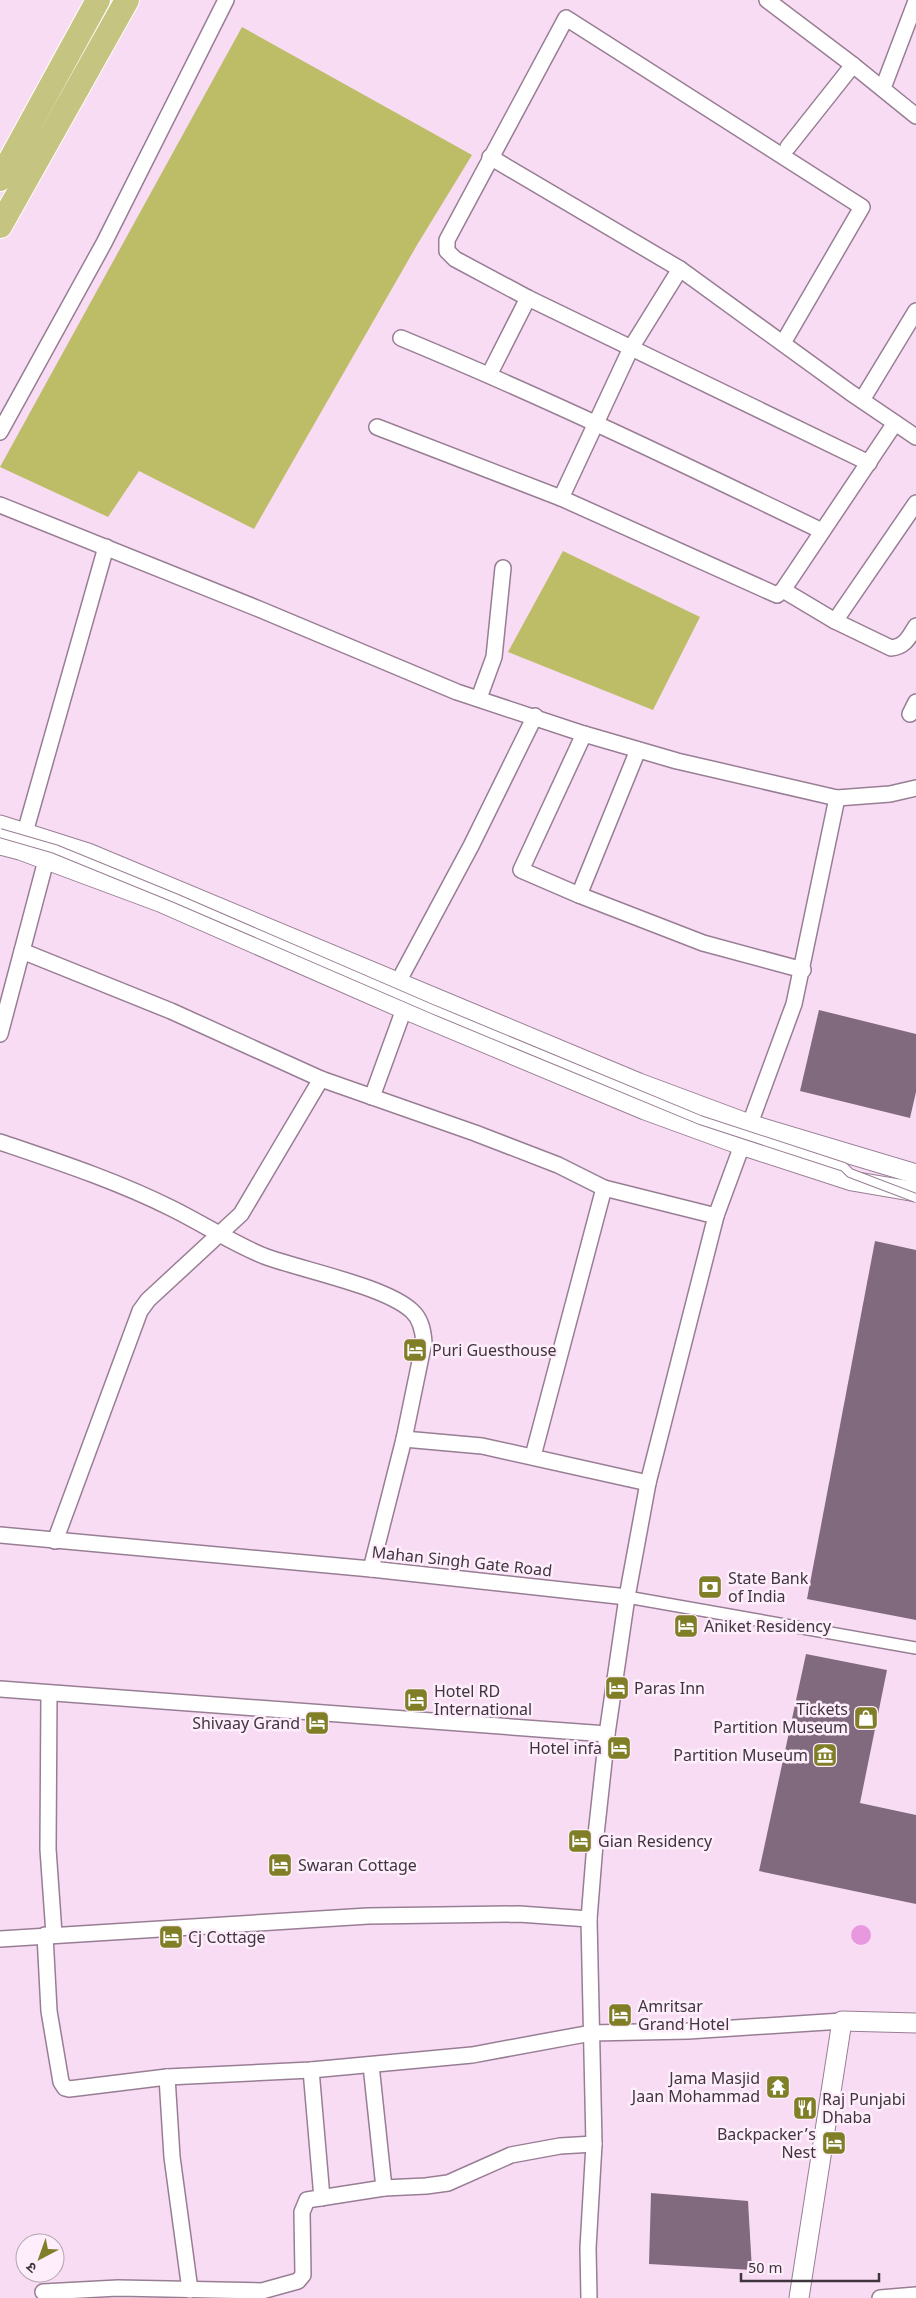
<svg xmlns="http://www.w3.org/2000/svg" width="916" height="2298" font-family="Georgia,'Noto Sans Devanagari',serif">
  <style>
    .green { fill: #bdbc67 }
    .water { fill: #e898de }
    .building { fill: #826a7e }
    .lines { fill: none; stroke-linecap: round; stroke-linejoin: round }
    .pedestrian-casing { stroke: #987e94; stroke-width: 14 }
    .minor-casing { stroke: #987e94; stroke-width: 18 }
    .tertiary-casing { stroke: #987e94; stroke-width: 21 }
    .primary-casing { stroke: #fff; stroke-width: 26 }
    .pedestrian { stroke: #fff; stroke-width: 11 }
    .minor { stroke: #fff; stroke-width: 15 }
    .tertiary { stroke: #fff; stroke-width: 19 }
    .primary { stroke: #c5c480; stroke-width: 24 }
    .service-bridge-casing { stroke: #987e94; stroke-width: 10; stroke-linecap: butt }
    .service-bridge { stroke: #fff; stroke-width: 8 }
    .labels { text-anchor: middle; stroke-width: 5; stroke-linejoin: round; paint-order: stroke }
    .poi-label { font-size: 16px; fill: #40353e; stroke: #feedfb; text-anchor: start }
    .street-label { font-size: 16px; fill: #40353e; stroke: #feedfb }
  </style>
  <rect width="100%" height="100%" fill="#f8dcf3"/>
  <!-- green -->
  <g class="green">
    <path d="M242 27 472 155 417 245 254 529 139 471 108 517 0 467Z"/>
    <path d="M563 551 700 617 653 710 508 652Z"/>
  </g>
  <!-- water -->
  <circle class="water" cx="861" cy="1935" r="10"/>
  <!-- building -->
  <g class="building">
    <path d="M819 1010 916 1034V1092L910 1118 800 1091Z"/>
    <path d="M875 1241 916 1250V1620L807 1599Z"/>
    <path d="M806 1654 887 1670 860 1803 916 1815V1904L759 1871Z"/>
    <path d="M651 2193 748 2201 752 2270 649 2264Z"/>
  </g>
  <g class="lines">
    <defs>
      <path id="pedestrian" d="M627 1597 916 1648"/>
      <g id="minor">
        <path d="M767 0 853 65 916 116"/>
        <path d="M883 88 916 1"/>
        <path d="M788 147 853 65"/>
        <path d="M490 157 680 269 851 393 916 437"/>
        <path d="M680 269 631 348 561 498 777 595 783 590 895 423"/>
        <path d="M401 338C544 397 683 464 822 531"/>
        <path d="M783 343 862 207 566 18 447 240V251L455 259 528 298 869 463"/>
        <path d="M489 375 528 298"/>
        <path d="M862 400 916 311"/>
        <path d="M377 427 561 498"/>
        <path d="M0 432 104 243 226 0"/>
        <path d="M0 505 259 609 457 692 584 734 677 761 837 798 890 794 916 788"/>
        <path d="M783 590 835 621 891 648C905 647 909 637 916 626"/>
        <path d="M835 621 916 503"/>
        <path d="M479 698 494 657 503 568"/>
        <path d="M910 714 916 702"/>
        <path d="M584 734 521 870 579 895 703 943 803 970"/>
        <path d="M22 843 106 547"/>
        <path d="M579 895 638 750"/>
        <path d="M22 951 171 1011 321 1079 475 1133 558 1165 604 1188 716 1216"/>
        <path d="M397 984 471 846 535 716"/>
        <path d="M0 1034 49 849"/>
        <path d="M372 1097 404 1009"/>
        <path d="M0 1142C59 1162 117 1181 173 1209 203 1224 232 1243 264 1256 301 1270 385 1286 412 1311 421 1319 423 1331 424 1342L404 1439 371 1569"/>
        <path d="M404 1439 482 1446 648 1483"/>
        <path d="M533 1456 604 1188"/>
        <path d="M0 1535 371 1569 627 1597"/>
        <path d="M55 1541 140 1311 148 1300 241 1214 321 1079"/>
        <path d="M0 1689 607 1734"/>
        <path d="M49 1693 48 1849 54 1934"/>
        <path d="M45 1935 49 2011 61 2082 65 2088 69 2089 167 2077 311 2070 472 2055 591 2033 688 2031 842 2021"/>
        <path d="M0 1939 368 1916 519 1914 589 1919"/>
        <path d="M371 2065 384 2188"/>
        <path d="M311 2070 322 2198"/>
        <path d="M167 2077 172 2157 190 2290"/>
        <path d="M43 2292 118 2288 262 2291 298 2281 303 2275 302 2212 307 2200 384 2188 426 2186 448 2183 511 2155 560 2146 594 2144"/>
        <path d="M589 2298 588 2248 594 2144 589 1919 595 1844 607 1734 627 1597 648 1483 716 1216 794 1004 837 798"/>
        <path d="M880 2298 916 2295"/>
      </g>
      <g id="tertiary">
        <path d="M0 825 88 853 639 1083 749 1124 916 1174"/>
        <path d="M0 845 20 850 160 902 404 1009 645 1110 741 1145 852 1181 916 1192"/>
        <path d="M799 2298 842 2021 916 2023"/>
      </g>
      <g id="primary">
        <path d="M0 179 98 0"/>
        <path d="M0 226 127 0"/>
      </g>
    </defs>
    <!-- pedestrian casing -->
    <use href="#pedestrian" class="pedestrian-casing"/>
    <!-- minor casing -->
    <use href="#minor" class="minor-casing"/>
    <!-- tertiary casing -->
    <use href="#tertiary" class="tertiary-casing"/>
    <!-- primary casing -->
    <use href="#primary" class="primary-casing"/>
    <!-- pedestrian -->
    <use href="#pedestrian" class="pedestrian"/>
    <!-- minor -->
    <use href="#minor" class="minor"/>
    <!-- tertiary -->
    <use href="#tertiary" class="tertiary"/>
    <!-- primary -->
    <use href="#primary" class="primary"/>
    <defs>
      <path id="service-bridge" d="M0 833 55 849 175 898 432 1009 700 1120 844 1167 850 1173 916 1198"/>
    </defs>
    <!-- service-bridge casing -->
    <use href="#service-bridge" class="service-bridge-casing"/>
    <!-- service-bridge -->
    <use href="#service-bridge" class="service-bridge"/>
  </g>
  <!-- icons -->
  <defs>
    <symbol id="hotel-square" viewBox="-11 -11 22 22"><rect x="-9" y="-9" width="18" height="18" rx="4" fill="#807e26" stroke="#feedfb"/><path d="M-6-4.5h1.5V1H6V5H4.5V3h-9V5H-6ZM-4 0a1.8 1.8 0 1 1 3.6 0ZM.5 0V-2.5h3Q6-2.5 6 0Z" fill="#fff"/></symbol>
    <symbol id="bank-square" viewBox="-11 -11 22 22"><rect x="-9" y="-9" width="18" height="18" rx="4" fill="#807e26" stroke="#feedfb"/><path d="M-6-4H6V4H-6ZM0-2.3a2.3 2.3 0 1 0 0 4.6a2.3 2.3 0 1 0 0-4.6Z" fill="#fff"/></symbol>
    <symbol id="shop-square" viewBox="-11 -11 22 22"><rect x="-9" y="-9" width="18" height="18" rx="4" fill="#807e26" stroke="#feedfb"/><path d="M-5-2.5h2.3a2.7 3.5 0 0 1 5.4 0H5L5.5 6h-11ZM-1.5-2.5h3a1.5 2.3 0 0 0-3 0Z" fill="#fff"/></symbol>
    <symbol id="museum-square" viewBox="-11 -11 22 22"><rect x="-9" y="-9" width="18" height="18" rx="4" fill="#807e26" stroke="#feedfb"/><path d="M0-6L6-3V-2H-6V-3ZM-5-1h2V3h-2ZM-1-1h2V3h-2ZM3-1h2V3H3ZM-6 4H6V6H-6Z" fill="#fff"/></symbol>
    <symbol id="temple-square" viewBox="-11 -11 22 22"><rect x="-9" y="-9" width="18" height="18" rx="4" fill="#807e26" stroke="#feedfb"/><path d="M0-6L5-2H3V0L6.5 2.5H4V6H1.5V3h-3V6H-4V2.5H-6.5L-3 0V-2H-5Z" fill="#fff"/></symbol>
    <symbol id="restaurant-square" viewBox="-11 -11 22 22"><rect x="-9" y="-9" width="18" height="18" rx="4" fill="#807e26" stroke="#feedfb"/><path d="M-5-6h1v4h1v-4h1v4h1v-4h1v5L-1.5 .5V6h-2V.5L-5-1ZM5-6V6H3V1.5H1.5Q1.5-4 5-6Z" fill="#fff"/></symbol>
  </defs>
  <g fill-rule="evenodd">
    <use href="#hotel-square" x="401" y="1336" width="28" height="28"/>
    <use href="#bank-square" x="696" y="1573" width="28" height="28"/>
    <use href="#hotel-square" x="672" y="1612" width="28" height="28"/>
    <use href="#hotel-square" x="603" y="1674" width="28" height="28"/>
    <use href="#hotel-square" x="402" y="1686" width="28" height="28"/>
    <use href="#shop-square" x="852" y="1704" width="28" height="28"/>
    <use href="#hotel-square" x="303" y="1709" width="28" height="28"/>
    <use href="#hotel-square" x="605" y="1734" width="28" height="28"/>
    <use href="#museum-square" x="811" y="1741" width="28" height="28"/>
    <use href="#hotel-square" x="566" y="1827" width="28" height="28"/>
    <use href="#hotel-square" x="266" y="1851" width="28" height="28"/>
    <use href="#hotel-square" x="157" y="1923" width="28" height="28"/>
    <use href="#hotel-square" x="606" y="2001" width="28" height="28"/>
    <use href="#temple-square" x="764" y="2073" width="28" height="28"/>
    <use href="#restaurant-square" x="791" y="2094" width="28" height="28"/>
    <use href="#hotel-square" x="820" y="2129" width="28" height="28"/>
  </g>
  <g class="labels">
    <!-- poi labels -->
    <g class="poi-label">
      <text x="432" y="1356">Puri Guesthouse</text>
      <text x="728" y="1584">State Bank<tspan x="728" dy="18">of India</tspan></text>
      <text x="704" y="1632">Aniket Residency</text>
      <text x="634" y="1694">Paras Inn</text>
      <text x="434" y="1697">Hotel RD<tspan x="434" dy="18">International</tspan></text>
      <text x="848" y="1715" text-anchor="end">Tickets<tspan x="848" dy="18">Partition Museum</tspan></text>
      <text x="300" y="1729" text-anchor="end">Shivaay Grand</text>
      <text x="602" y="1754" text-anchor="end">Hotel infa</text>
      <text x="808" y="1761" text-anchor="end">Partition Museum</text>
      <text x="598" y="1847">Gian Residency</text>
      <text x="298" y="1871">Swaran Cottage</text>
      <text x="188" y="1943">Cj Cottage</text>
      <text x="638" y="2012">Amritsar<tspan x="638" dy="18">Grand Hotel</tspan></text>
      <text x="760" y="2084" text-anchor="end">Jama Masjid<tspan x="760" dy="18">Jaan Mohammad</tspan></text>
      <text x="822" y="2105">Raj Punjabi<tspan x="822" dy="18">Dhaba</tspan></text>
      <text x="816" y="2140" text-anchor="end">Backpacker’s<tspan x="816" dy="18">Nest</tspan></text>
    </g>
    <!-- street labels -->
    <g class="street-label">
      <text transform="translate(462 1561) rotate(6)" y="6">Mahan Singh Gate Road</text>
    </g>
  </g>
  <!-- north arrow -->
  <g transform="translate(40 2258) rotate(221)"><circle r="24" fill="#feedfb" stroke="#b2a3af"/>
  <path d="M0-4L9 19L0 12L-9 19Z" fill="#807e26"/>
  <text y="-8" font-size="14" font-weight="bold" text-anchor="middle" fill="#40353e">उ</text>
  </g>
  <!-- scale -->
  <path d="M741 2273v8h138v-8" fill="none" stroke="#40353e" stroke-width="2.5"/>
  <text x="748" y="2273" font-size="15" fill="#40353e" stroke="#feedfb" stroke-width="4" paint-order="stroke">50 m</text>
</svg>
